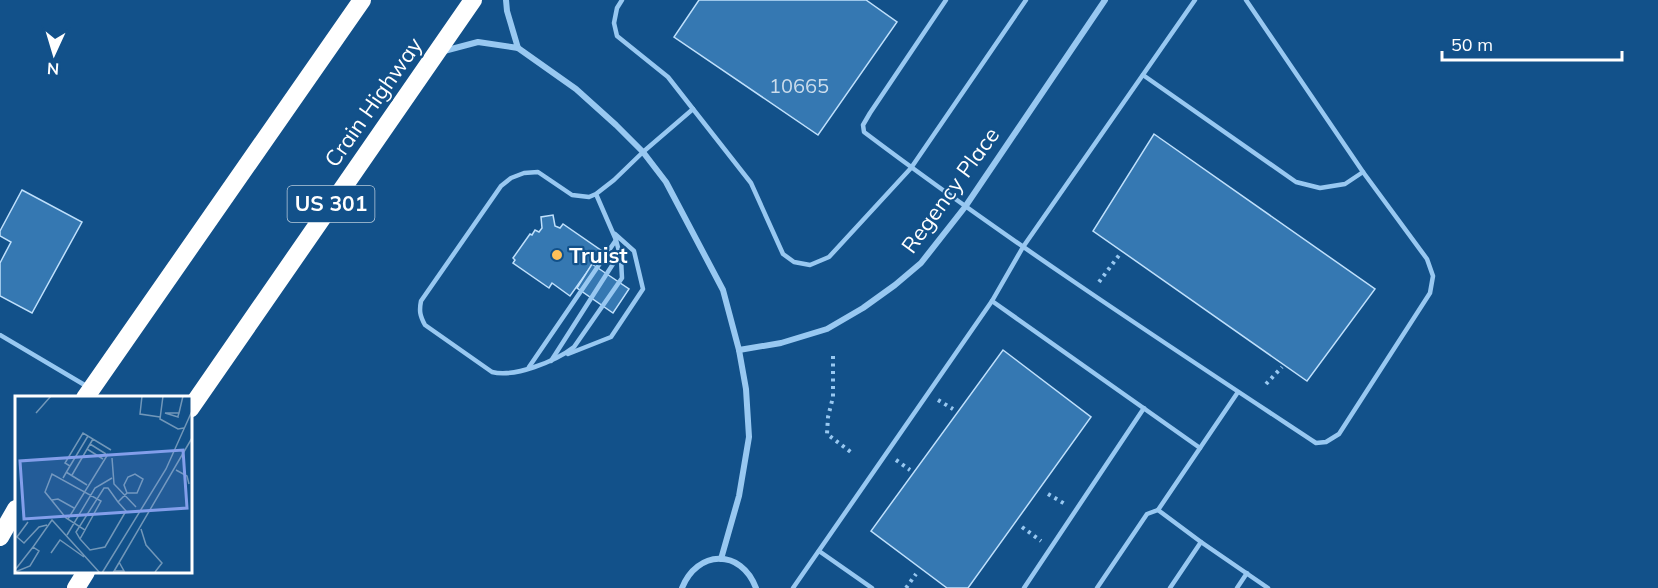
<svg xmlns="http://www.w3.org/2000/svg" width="1658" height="588" font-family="Mulish,sans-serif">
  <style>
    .building { fill: #3578b2; stroke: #bfe0fc; stroke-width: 1.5 }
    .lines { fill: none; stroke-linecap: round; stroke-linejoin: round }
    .path { stroke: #98c8f1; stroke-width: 4; stroke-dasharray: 3 4.5; stroke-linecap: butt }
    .lane { stroke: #98c8f1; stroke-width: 4.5 }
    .street { stroke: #98c8f1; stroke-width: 6 }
    .highway { stroke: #fff; stroke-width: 18 }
    .poi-dot { fill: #ffc058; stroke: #12518a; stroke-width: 2 }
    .labels { text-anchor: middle; stroke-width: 4.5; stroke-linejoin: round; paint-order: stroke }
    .number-label { font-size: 20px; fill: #ccddec }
    .shield { fill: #12518a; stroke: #b8cbdc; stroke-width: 1.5 }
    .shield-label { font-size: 21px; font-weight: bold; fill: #fff }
    .street-label { font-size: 22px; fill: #fff; stroke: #12518a }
    .poi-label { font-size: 22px; font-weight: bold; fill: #fff; stroke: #12518a; text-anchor: start }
    .inset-road { fill: none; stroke: #7197b9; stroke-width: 1.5 }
    .view { fill: #839eea; fill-opacity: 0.15; stroke: #839eea; stroke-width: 3 }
    .inset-edge { fill: none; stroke: #fff; stroke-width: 3 }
  </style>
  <rect width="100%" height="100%" fill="#12518a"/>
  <!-- building -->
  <g class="building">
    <path d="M699 0H866L897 22 818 135 674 37Z"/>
    <path d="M1154 134 1375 289 1307 381 1093 231Z"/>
    <path d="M22 190 82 222 32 313 0 296V263L11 242 0 236V231Z"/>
    <path d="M553 215 555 226 560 228 563 224 602 251 570 296 552 283 549 288 513 263 515 260 513 258 530 234 532 235 535 230 539 232 542 228 541 217Z"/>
    <path d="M592 264 629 289 613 313 577 288Z"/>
    <path d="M1003 350 1091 417 968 588H947L871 531Z"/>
  </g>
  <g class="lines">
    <!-- path -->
    <g class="path">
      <path d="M1099 282 1120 254"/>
      <path d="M833 356V397L828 417 827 434 852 453"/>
      <path d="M1266 384 1282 367"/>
      <path d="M938 400 953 409"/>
      <path d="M896 460 910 470"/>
      <path d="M1048 494 1065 504"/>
      <path d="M1022 527 1041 541"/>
      <path d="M906 588 916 574"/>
    </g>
    <!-- lane -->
    <g class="lane">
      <path d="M946 0 870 113 863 125 864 132C1010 242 1163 342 1316 443L1326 442 1339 434 1430 293 1433 276 1427 259 1363 172 1246 0"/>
      <path d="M1143 75 1296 182 1320 188 1345 184 1363 172"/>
      <path d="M693 109 751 183 783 254 794 262 810 265 829 257 911 168 1026 0"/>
      <path d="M596 194 616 240 621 259 622 278 574 347C556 361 514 378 492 372L425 325C420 316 419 311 421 301L501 186 511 178 524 173 538 172 572 195 589 197 596 194 614 180 643 152 693 109 668 77 617 36 614 23 617 8 622 0"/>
      <path d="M992 301 1200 448"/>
      <path d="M0 335 88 387"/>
      <path d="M568 354 611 337 643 289 634 251 615 234"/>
      <path d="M551 361 620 253"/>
      <path d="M529 367 616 240"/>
      <path d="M1201 542 1268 588"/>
      <path d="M819 551 872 588"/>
      <path d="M793 588 992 301 1023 247 1195 0"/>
      <path d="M1024 588 1144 408"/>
      <path d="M1097 588 1147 514 1158 510"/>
      <path d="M1170 588 1201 542 1158 510 1238 392"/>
      <path d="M1237 588 1247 573"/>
    </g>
    <!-- street -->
    <g class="street">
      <path d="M518 48 576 89 616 125 643 152 666 182 723 290 739 350 746 389 749 437 739 496 721 559"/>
      <path d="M444 51 478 42 518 48 507 11 506 0"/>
      <path d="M739 350 781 343 827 329 863 308 895 285 921 263 965 207 1105 0"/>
      <path d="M682 588C697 550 741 548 756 588"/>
    </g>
    <!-- highway -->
    <g class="highway">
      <path d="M85 398 362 0"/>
      <path d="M190 409 473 0"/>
      <path d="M0 537 16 509"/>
      <path d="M76 588 86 572"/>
    </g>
  </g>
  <!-- markers -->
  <circle class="poi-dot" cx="557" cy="255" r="6"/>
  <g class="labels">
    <!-- number labels -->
    <g class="number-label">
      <text x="799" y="93">10665</text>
    </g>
    <!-- shield labels -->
    <rect class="shield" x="287.5" y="186" width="87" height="36" rx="4.5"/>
    <g class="shield-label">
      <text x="331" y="211">US 301</text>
    </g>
    <!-- street labels -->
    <g class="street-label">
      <text transform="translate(373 102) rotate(-55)" y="8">Crain Highway</text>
      <text transform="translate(950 190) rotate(-54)" y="8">Regency Place</text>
    </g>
    <!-- poi labels -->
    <g class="poi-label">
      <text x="569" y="263">Truist</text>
    </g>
  </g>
  <!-- overview -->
  <g transform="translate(15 396)">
    <rect width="177" height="177" fill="#12518a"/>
    <path class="inset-road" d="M127 0 125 18 145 21M148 0 145 23 163 33 169 32M21 17 36 0M164 17H150L163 21V20L164 17 168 0M75 48 91 58M72 53 88 63M97 62 99 88 121 111M55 70 73 40M161 74 172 80 174 88M51 76 72 89M57 79 78 43M48 82 55 70 50 67 68 37 96 54M37 104 43 103 59 112M53 123 93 58M13 126 2 141 9 147 24 131 32 129M126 133 131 149 147 167 140 176M70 134 86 105 37 78 30 96 51 122 70 134 65 143 75 154 90 151 111 115 103 106 112 97H122L128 83 120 78 113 81 109 89 112 97M52 139 80 92 97 82M65 143 61 136 89 92H93L103 106M36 157 45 144 69 161M0 174 18 151M100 175H109L104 166M0 176 15 170 24 155 18 151 37 124 85 177M87 177 151 73 177 15M98 177 177 42"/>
    <path class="view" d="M168 54 172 112 9 123 5 65Z"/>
    <rect width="177" height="177" class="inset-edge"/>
  </g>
  <!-- north arrow -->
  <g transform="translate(54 54) rotate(184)" stroke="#12518a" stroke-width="4.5" paint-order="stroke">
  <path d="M0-4.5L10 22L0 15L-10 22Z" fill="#ffffff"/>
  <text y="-9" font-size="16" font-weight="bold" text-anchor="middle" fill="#ffffff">N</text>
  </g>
  <!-- scale -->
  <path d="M1442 51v9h180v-9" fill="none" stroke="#ffffff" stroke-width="3"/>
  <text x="1451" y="51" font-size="18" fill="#ffffff" stroke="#12518a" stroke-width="4.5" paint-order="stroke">50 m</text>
</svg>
